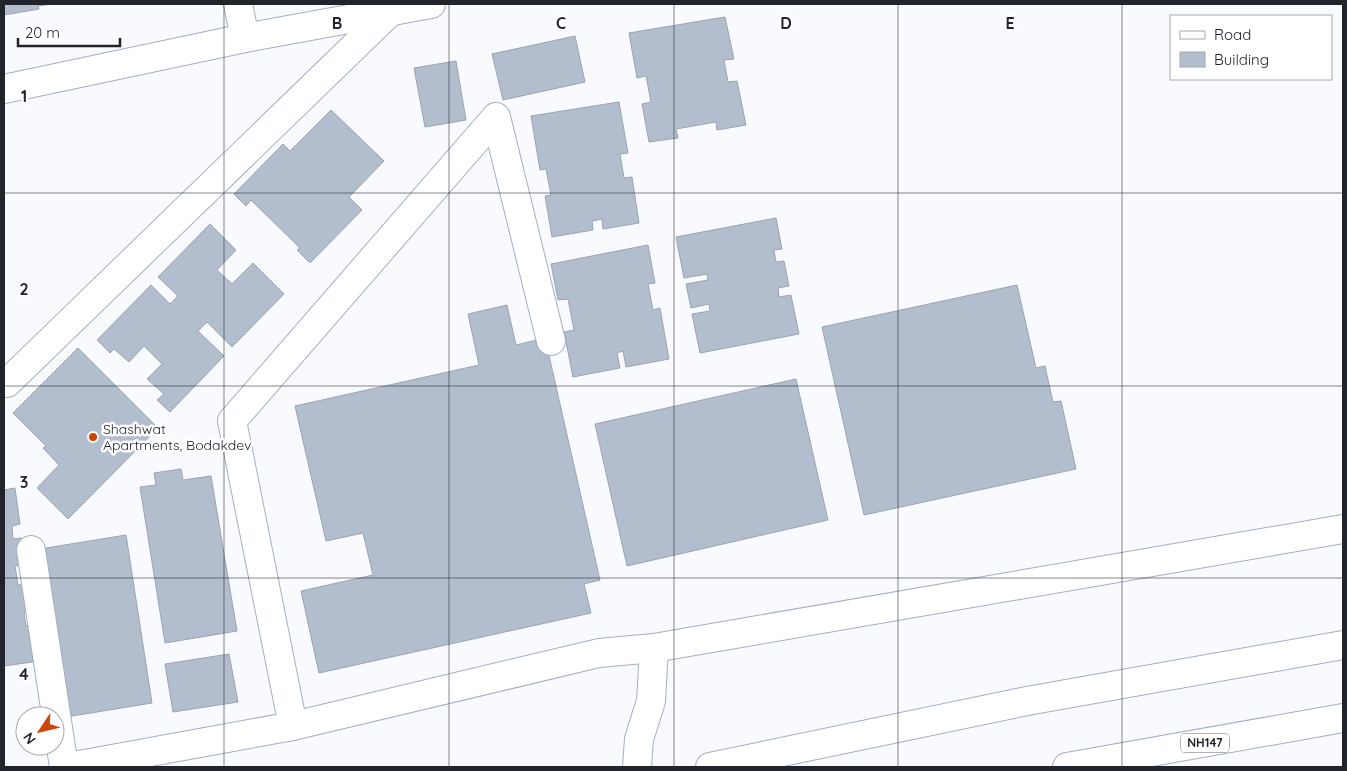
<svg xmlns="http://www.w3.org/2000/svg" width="1347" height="771" font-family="Quicksand,sans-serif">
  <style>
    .building { fill: #b2bdce; stroke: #99a4b5 }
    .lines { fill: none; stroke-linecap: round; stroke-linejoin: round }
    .minor-casing { stroke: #a4afc0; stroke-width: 30 }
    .major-casing { stroke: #a4afc0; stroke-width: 30 }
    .highway-casing { stroke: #a4afc0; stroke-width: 30 }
    .minor { stroke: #fff; stroke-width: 28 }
    .major { stroke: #fff; stroke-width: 28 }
    .highway { stroke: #fff; stroke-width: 28 }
    .grid { fill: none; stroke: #21252b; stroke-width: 1; stroke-opacity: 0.55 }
    .poi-dot { fill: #cc4607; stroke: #fff; stroke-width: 2 }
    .labels { text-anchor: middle; stroke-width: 5; stroke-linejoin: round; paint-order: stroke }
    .shield { fill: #fff; stroke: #64666b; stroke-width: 1 }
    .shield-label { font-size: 12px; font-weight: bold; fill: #21252b }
    .poi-label { font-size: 14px; fill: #21252b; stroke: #fff; text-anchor: start }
    .grid-label { font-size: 16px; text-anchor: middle; font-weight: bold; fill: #21252b; stroke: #fff; stroke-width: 5; stroke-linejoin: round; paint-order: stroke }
  </style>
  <rect width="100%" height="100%" fill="#f8fafd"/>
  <!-- building -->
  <g class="building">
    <path d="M4 4H51L38 6 39 9 4 15Z"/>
    <path d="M725 17 734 59 724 60 728 82 737 81 746 125 717 130 716 122 676 129 678 138 649 142 642 104 651 102 646 76 637 78 629 33Z"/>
    <path d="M575 36 585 82 503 100 492 54Z"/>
    <path d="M456 61 466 120 425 127 414 68Z"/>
    <path d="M619 102 628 153 620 154 624 178 632 177 639 223 603 229 602 219 592 221 593 230 552 237 545 196 551 195 546 169 540 170 531 116Z"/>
    <path d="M331 110 384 161 349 197 362 210 310 263 297 250 300 248 251 200 246 206 234 194 283 144 290 151Z"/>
    <path d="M776 218 782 249 774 250 776 262 784 261 789 286 778 288 779 297 791 295 799 334 700 353 692 314 710 311 709 304 691 308 686 284 708 280 707 274 684 278 676 237Z"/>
    <path d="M210 224 236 250 217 270 232 284 253 263 284 294 232 347 207 322 198 331 224 356 170 412 157 400 164 394 147 379 162 364 144 346 129 362 114 349 110 353 97 340 151 285 170 304 178 296 158 277Z"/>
    <path d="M648 245 655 283 648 284 653 310 660 308 669 359 626 367 623 351 617 353 620 368 573 377 564 332 574 330 568 299 558 300 551 264Z"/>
    <path d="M1017 285 1036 368 1045 366 1053 402 1061 401 1076 469 864 515 822 327Z"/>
    <path d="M507 305 516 345 545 338 600 580 584 584 591 613 319 673 301 591 373 575 363 533 326 541 295 406 479 365 468 314Z"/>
    <path d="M78 348 158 428 68 519 37 488 59 465 43 448 46 446 13 413Z"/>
    <path d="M796 379 828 520 627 566 595 424Z"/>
    <path d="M181 469 183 480 211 476 237 631 165 643 140 487 156 485 154 473Z"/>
    <path d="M15 488 20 524 12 526 13 539 22 538 26 564 15 566 18 585 29 584 32 611 24 613 26 626 34 624 39 661 4 666V490Z"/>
    <path d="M126 535 152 703 60 718 34 550Z"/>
    <path d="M229 654 238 702 173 712 165 664Z"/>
  </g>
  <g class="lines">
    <defs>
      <g id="minor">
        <path d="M238 4 245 38"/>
        <path d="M4 89 245 38 431 4"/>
        <path d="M7 383 391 11"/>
        <path d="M31 550 64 767"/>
        <path d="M293 726 232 421 496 117 551 341"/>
        <path d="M68 767 293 726 599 653 654 648 1343 529"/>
      </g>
      <g id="major">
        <path d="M637 767 639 739 651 701 654 648"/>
        <path d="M710 767 1027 701 1343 645"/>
      </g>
      <path id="highway" d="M1067 767 1343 718"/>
    </defs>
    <!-- minor casing -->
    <use href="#minor" class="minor-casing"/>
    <!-- major casing -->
    <use href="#major" class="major-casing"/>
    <!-- highway casing -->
    <use href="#highway" class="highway-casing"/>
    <!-- minor -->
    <use href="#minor" class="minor"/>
    <!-- major -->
    <use href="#major" class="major"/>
    <!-- highway -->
    <use href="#highway" class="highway"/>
  </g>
  <!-- grid -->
  <path class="grid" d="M224 4V767M449 4V767M674 4V767M898 4V767M1122 4V767M4 193H1343M4 386H1343M4 578H1343"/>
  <!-- markers -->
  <circle class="poi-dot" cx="93" cy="437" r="5"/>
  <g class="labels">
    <!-- shield labels -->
    <rect class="shield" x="1181" y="733.5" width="48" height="19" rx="4"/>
    <g class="shield-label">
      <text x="1205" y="747">NH147</text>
    </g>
    <!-- poi labels -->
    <g class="poi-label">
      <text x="103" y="434">Shashwat<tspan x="103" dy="16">Apartments, Bodakdev</tspan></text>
    </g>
  </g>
  <g class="grid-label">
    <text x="337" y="29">B</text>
    <text x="561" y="29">C</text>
    <text x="786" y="29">D</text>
    <text x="1010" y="29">E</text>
    <text x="24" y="102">1</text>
    <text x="24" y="295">2</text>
    <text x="24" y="488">3</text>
    <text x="24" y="680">4</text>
  </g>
  <!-- border -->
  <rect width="1347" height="771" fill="none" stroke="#21252b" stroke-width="10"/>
  <!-- legend -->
  <rect x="1170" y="15" width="162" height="65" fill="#ffffff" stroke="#a6a8aa"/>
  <rect x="1180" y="31" width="25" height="8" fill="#ffffff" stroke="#a6a8aa"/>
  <text x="1214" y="40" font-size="15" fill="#21252b">Road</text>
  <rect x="1180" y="52" width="25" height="15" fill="#b2bdce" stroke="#a6a8aa"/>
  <text x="1214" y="65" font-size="15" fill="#21252b">Building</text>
  <!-- north arrow -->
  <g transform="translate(40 731) rotate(235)"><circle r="24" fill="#ffffff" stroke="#a6a8aa"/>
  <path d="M0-4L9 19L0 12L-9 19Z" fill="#cc4607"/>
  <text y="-8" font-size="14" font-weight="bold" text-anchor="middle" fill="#21252b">N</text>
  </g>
  <!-- scale -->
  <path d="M18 38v8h102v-8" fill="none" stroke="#21252b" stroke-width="2.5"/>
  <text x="25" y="38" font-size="15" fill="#21252b" stroke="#ffffff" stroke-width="4" paint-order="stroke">20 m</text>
</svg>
